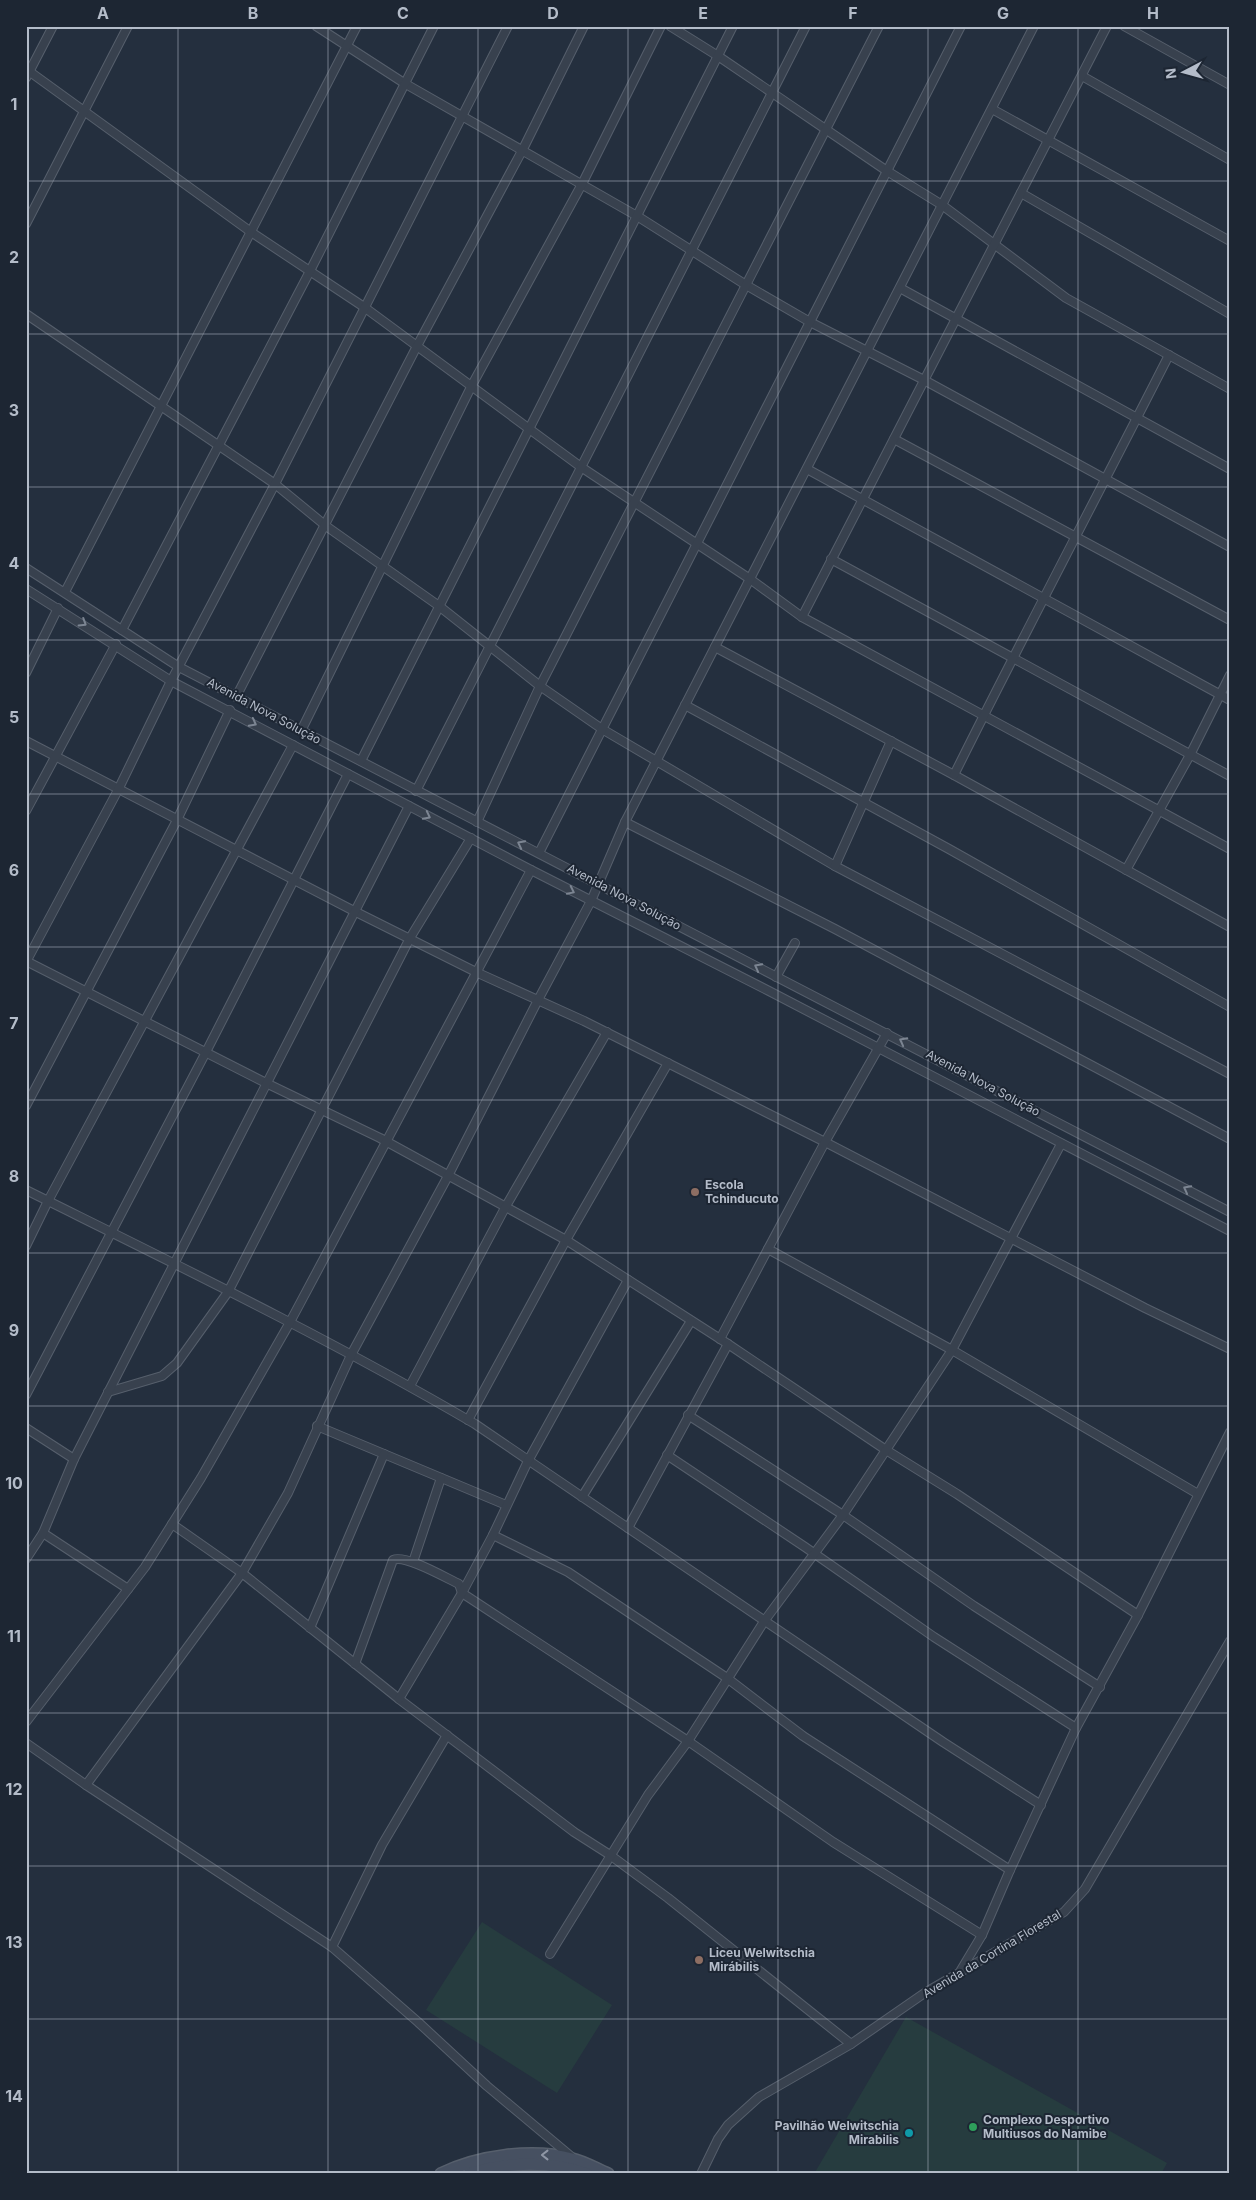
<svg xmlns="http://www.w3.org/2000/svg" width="1256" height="2200" font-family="Inter,sans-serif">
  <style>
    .grass { fill: #263c3f }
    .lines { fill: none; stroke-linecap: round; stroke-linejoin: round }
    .street-casing { stroke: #565f6c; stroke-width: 10 }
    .secondary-casing { stroke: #565f6c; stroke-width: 14 }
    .street { stroke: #38414e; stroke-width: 8 }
    .secondary { stroke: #465061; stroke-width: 11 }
    .oneway { stroke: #7c8592 }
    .oneway2 { stroke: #8e96a5 }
    .grid { fill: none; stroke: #b4bcc9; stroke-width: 1; stroke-opacity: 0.55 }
    .education-dot { fill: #8d6e63; stroke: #1d2633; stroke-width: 2 }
    .leisure-dot { fill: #2e9e5b; stroke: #1d2633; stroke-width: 2 }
    .culture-dot { fill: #0f9aa8; stroke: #1d2633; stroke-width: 2 }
    .labels { text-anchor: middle; stroke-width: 4; stroke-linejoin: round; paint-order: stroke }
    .street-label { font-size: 12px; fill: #b4bcc9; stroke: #1d2633 }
    .poi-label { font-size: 12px; font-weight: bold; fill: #b4bcc9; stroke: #1d2633; text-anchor: start }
    .neatline { fill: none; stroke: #b4bcc9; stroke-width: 2 }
    .grid-label { font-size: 16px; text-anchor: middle; font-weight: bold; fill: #b4bcc9 }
  </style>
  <rect width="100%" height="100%" fill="#242f3e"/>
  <!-- grass -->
  <g class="grass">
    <path d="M482 1922 612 2005 557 2093 426 2010Z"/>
    <path d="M906 2017 1167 2163 1161 2174H814Z"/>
  </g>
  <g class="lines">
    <defs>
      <g id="street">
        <path d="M316 26 404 83 637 216 746 285 810 322 924 380 1230 547"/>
        <path d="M670 26 718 56 887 171 942 205 1066 298 1230 389"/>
        <path d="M1124 26 1230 85"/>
        <path d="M26 69 251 232 364 307 581 467 750 579 802 617 1230 849"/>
        <path d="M1082 76 1230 160"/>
        <path d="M26 78 53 26"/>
        <path d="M992 109 1230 241"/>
        <path d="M1021 193 1230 314"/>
        <path d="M26 224 128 26"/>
        <path d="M900 288 1230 469"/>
        <path d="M26 314 275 484 326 526 439 606 540 686 602 729 835 866 1230 1074"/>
        <path d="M894 439 1230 620"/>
        <path d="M807 469 1230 700"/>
        <path d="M831 559 1230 776"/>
        <path d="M26 568 179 667 1230 1212"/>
        <path d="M26 589 171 681 531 870 769 991 1230 1231"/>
        <path d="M65 592 357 26"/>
        <path d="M802 617 1107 26"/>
        <path d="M122 630 310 271 434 26"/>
        <path d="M715 647 954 775 1230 927"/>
        <path d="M26 673 58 608"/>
        <path d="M236 697 417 346 523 149 584 26"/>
        <path d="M685 705 949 849 1230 1007"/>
        <path d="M301 731 472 385 582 184 661 26"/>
        <path d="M26 741 354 911 478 973 584 1021 825 1142 1145 1308 1230 1349"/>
        <path d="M361 761 733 26"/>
        <path d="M954 775C1024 634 1098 495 1169 355"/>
        <path d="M416 791 806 26"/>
        <path d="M26 811 116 644"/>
        <path d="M477 822 540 686 879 26"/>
        <path d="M625 822 835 929 1230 1139"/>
        <path d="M539 853 961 26"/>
        <path d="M835 866 891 741"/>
        <path d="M1126 870 1190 755 1230 675"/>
        <path d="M26 961 266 1083 380 1138 566 1240 728 1344 886 1450 957 1494 1138 1615"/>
        <path d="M26 962 118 790 171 681 275 484 508 26"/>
        <path d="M776 977 795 943"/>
        <path d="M26 1106 177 820 230 710"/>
        <path d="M26 1190C177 1265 330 1339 475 1424L943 1742 1041 1805"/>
        <path d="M26 1246 48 1201 293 745"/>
        <path d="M768 1249 952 1350 1198 1494"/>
        <path d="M720 1339 825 1142 887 1033"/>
        <path d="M410 1386 506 1206 607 1032"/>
        <path d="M108 1392 162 1376 177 1363 228 1292 410 938 471 838"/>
        <path d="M26 1395 206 1052 348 774"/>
        <path d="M688 1415 843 1515 974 1606 1100 1687"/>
        <path d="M468 1420 566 1240 668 1063"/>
        <path d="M317 1426 506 1505"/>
        <path d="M26 1428 74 1459"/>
        <path d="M667 1455 805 1547 934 1637 1076 1728"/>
        <path d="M582 1497 691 1321"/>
        <path d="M172 1524 242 1573 399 1699 574 1832 610 1855 668 1898 851 2044"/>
        <path d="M628 1528 728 1344"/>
        <path d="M43 1533 128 1589"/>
        <path d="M493 1535 568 1572 727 1678 803 1736 1010 1870"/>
        <path d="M26 1559 43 1533 74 1459 409 806"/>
        <path d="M413 1562 441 1478"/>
        <path d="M310 1628 384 1454"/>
        <path d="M355 1664 393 1560C405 1554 446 1578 459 1584L462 1593 688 1741 833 1842 982 1935"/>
        <path d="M399 1699 462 1593 493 1535 528 1461 628 1280"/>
        <path d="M26 1722 145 1567 201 1478 289 1324 531 870"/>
        <path d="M26 1743 86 1785 332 1947 418 2022 487 2086 573 2158"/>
        <path d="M86 1785 242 1573 288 1493 351 1355 448 1176 538 1000 591 901 625 822 1034 26"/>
        <path d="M332 1947 382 1845 447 1735"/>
        <path d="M550 1954 648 1795 688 1741 765 1620 843 1515 952 1350 1061 1144"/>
        <path d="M961 1970 982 1935 1010 1870 1076 1728 1138 1615 1230 1432"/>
        <path d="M701 2174 718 2139 728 2125 759 2097 851 2044 926 1992 1064 1912 1085 1889 1230 1641"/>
      </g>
      <g id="secondary">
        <path d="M441 2174C477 2156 533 2148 572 2159 585 2162 596 2169 608 2174"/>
        <path d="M469 2174C506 2162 550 2160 587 2174"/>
      </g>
    </defs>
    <!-- street casing -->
    <use href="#street" class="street-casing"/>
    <!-- secondary casing -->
    <use href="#secondary" class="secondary-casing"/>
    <!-- street -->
    <use href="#street" class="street"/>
    <!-- secondary -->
    <use href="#secondary" class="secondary"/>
  </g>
  <!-- one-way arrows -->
  <defs><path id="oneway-chevron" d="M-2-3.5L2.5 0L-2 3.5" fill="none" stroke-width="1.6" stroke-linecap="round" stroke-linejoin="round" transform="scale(1.25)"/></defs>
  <g class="oneway">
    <use href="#oneway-chevron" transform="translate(83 623) rotate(32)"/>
    <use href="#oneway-chevron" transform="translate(253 723) rotate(28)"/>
    <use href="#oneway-chevron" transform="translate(427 816) rotate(27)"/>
    <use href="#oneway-chevron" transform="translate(521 844) rotate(-153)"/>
    <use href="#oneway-chevron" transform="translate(571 891) rotate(26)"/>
    <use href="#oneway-chevron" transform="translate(758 967) rotate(-152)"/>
    <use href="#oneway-chevron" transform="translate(903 1041) rotate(-152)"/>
    <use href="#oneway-chevron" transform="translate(1187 1189) rotate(-152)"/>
  </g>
  <use class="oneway2" href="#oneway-chevron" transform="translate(545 2155) rotate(-180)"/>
  <!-- grid -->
  <path class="grid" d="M178 26V2174M328 26V2174M478 26V2174M628 26V2174M778 26V2174M928 26V2174M1078 26V2174M26 181H1230M26 334H1230M26 487H1230M26 640H1230M26 794H1230M26 947H1230M26 1100H1230M26 1253H1230M26 1406H1230M26 1560H1230M26 1713H1230M26 1866H1230M26 2019H1230"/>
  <!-- markers -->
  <g class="education-dot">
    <circle cx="695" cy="1192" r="5"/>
    <circle cx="699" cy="1960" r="5"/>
  </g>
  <circle class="leisure-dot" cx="973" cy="2127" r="5"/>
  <circle class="culture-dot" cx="909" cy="2133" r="5"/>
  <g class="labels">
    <!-- street labels -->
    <g class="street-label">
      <text transform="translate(264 711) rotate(28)" y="4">Avenida Nova Solução</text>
      <text transform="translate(624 897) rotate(28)" y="4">Avenida Nova Solução</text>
      <text transform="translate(983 1083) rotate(28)" y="4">Avenida Nova Solução</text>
      <text transform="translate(992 1954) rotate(-31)" y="4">Avenida da Cortina Florestal</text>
    </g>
    <!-- poi labels -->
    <g class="poi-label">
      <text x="705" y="1189">Escola<tspan x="705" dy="14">Tchinducuto</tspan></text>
      <text x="709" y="1957">Liceu Welwitschia<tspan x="709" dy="14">Mirábilis</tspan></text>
      <text x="983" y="2124">Complexo Desportivo<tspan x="983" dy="14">Multiusos do Namibe</tspan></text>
      <text x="899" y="2130" text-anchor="end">Pavilhão Welwitschia<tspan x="899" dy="14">Mirabilis</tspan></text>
    </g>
  </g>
  <!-- border -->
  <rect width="1256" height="2200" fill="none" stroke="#1d2633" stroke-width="55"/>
  <!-- north arrow -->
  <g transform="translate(1184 72) rotate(264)" stroke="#1d2633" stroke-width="4" paint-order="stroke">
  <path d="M0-4L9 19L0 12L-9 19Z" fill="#b4bcc9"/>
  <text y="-8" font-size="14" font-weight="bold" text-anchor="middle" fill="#b4bcc9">N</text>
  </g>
  <rect x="28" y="28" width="1200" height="2144" class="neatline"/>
  <g class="grid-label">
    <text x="103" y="19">A</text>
    <text x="253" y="19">B</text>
    <text x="403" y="19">C</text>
    <text x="553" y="19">D</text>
    <text x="703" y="19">E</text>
    <text x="853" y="19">F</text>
    <text x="1003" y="19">G</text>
    <text x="1153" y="19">H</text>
    <text x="14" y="110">1</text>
    <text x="14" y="263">2</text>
    <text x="14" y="416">3</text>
    <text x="14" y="569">4</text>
    <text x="14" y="723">5</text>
    <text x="14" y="876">6</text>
    <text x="14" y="1029">7</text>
    <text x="14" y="1182">8</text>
    <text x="14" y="1336">9</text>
    <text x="14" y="1489">10</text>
    <text x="14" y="1642">11</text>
    <text x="14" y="1795">12</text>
    <text x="14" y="1948">13</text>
    <text x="14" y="2102">14</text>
  </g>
</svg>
